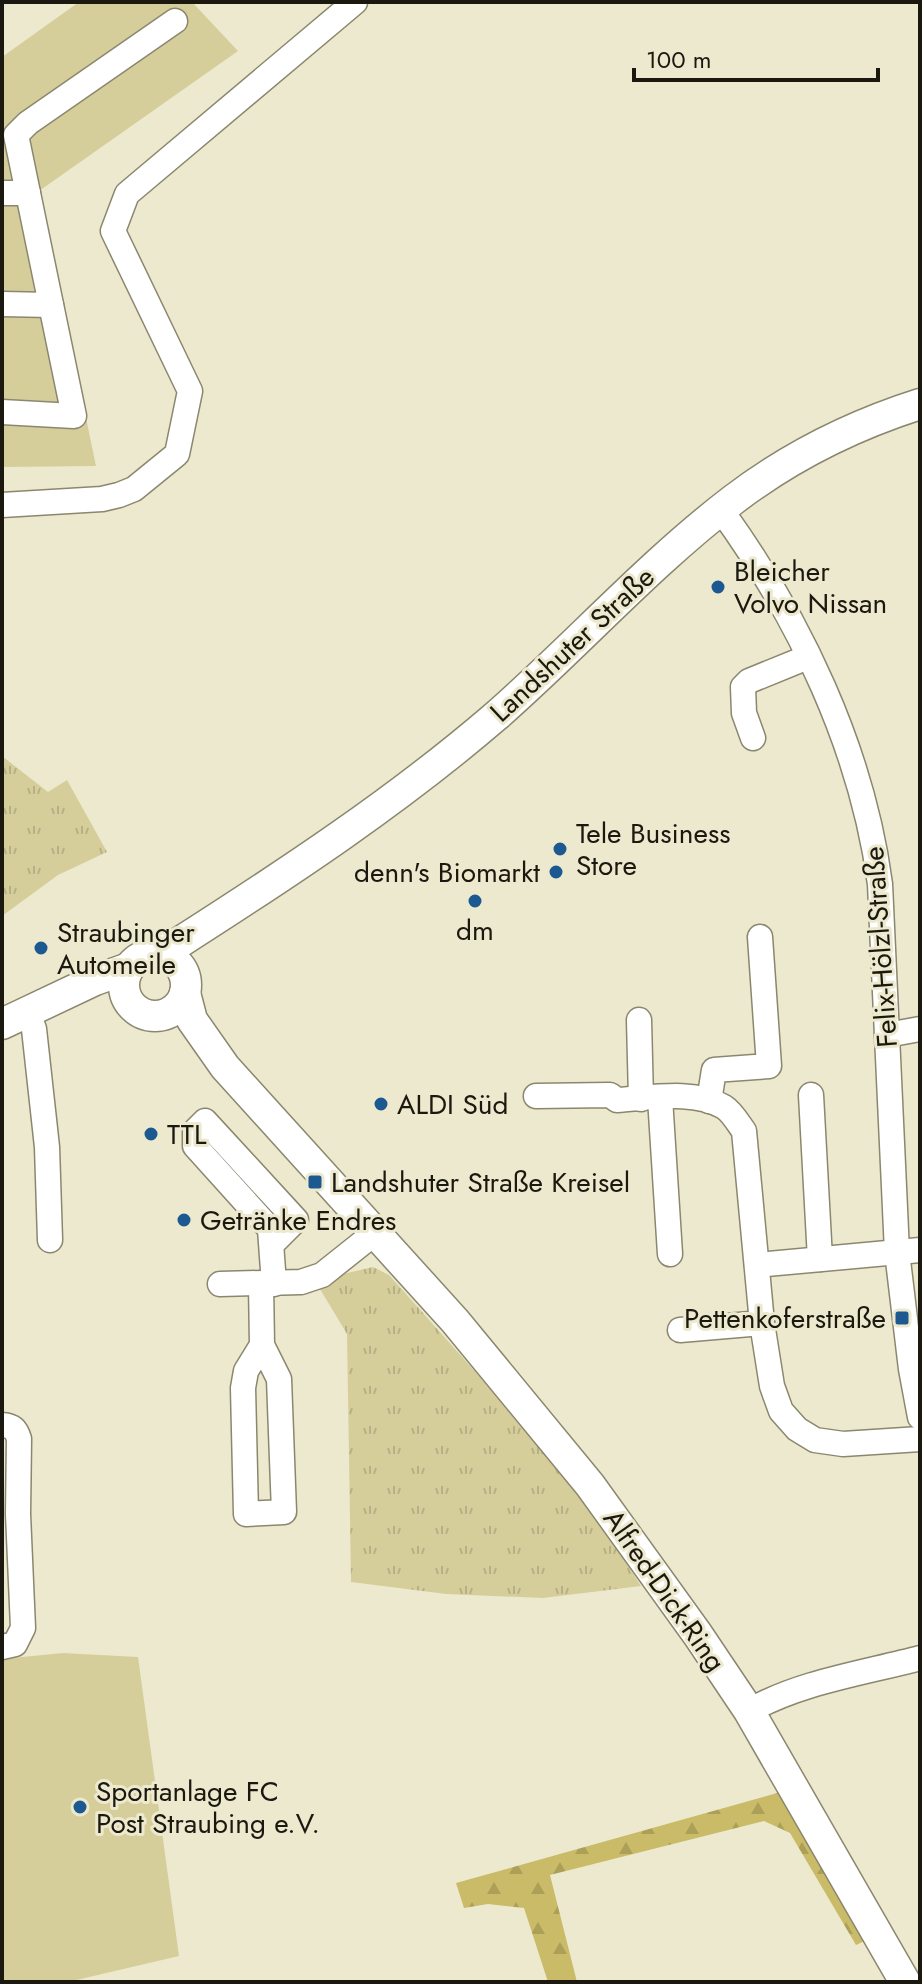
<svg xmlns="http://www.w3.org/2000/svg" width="922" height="1984" font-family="Jost,sans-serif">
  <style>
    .grass { fill: url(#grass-tufts) }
    .forest { fill: url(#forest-firs) }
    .garden { fill: #d6ce9a }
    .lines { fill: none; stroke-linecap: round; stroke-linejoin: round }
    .minor-casing { stroke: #8b876f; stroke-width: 27 }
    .major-casing { stroke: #8b876f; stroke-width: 33 }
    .minor { stroke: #fff; stroke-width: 24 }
    .major { stroke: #fff; stroke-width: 30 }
    .poi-dot { fill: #1c5990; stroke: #ede9ce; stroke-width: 3 }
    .labels { text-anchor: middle; stroke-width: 6; stroke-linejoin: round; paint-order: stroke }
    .poi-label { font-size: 28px; fill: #1a180f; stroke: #ede9ce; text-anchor: start }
    .street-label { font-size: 28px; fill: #1a180f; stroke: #ede9ce }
  </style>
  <defs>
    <pattern id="grass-tufts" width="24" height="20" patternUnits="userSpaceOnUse" patternTransform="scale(2)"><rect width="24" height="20" fill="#d6ce9a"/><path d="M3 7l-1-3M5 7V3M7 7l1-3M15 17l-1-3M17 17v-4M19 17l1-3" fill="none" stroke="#b7b084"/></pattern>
    <pattern id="forest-firs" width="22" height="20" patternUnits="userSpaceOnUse" patternTransform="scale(2)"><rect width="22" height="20" fill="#c9bb68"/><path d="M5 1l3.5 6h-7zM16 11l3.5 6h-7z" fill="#aca059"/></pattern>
  </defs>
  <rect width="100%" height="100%" fill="#ede9ce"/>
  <!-- grass -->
  <g class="grass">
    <path d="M2 756 48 792 67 780 107 852 58 875 2 916Z"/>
    <path d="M373 1267 389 1275C478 1375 569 1472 641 1586L543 1598 446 1594 351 1582 347 1334 320 1289 343 1274Z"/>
  </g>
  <!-- forest -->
  <path class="forest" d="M781 1792 867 1940 856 1945 790 1833 764 1821 550 1875 577 1982H548L524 1908 488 1904 464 1908 456 1883Z"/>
  <!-- garden -->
  <g class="garden">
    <path d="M79 2H192L238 51 39 191 96 466 2 467V57Z"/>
    <path d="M63 1653 138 1657 179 1956 68 1982H2V1659Z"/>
  </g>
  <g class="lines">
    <defs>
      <g id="minor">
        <path d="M2 193H28"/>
        <path d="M2 304 51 305"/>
        <path d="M2 412 74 416 16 135 28 123 175 21"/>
        <path d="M2 505 102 499 119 495 134 489 177 454 190 391 113 231 127 194 355 2"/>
        <path d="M721 510C800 619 862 749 880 884L897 1252 911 1369 920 1417"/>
        <path d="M753 738 744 713 743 687 749 681 808 657"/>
        <path d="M28 1013 34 1029 47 1147 50 1240"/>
        <path d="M639 1020 641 1099"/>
        <path d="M887 1035 920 1029"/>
        <path d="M811 1095 820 1259"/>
        <path d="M536 1096 610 1095 617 1100C650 1098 694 1089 724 1107 732 1112 738 1123 744 1131L762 1323 772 1386 781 1411 797 1429 815 1440 843 1444 920 1439"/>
        <path d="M660 1098 670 1254"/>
        <path d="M709 1101 714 1070 769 1066 760 937"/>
        <path d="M272 1244 296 1220 205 1121 195 1131V1146L270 1229 274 1284"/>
        <path d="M757 1265 920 1250"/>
        <path d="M220 1284 301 1282 322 1275 376 1232"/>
        <path d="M261 1284 262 1345 279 1379 284 1512 246 1514 243 1388 246 1371 262 1345"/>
        <path d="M680 1330 762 1323"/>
        <path d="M2 1425C13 1426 16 1429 19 1439L18 1514 23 1628 15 1644 2 1647"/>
        <path d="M749 1711C800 1682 863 1673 920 1658"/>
      </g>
      <g id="major">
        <path d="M155 954 177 944C288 873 396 802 496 716 576 646 648 565 733 500 788 458 854 425 920 404"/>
        <circle cx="155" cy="985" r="31"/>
        <path d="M185 993 192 1020 225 1067 455 1321 590 1485 698 1635 749 1711 905 1982"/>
        <path d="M2 1024 95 980 129 968"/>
      </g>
    </defs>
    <!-- minor casing -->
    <use href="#minor" class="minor-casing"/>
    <!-- major casing -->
    <use href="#major" class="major-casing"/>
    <!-- minor -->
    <use href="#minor" class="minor"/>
    <!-- major -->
    <use href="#major" class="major"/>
  </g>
  <!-- markers -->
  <g class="poi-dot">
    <circle cx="718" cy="587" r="8"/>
    <circle cx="560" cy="849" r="8"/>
    <circle cx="556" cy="872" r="8"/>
    <circle cx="475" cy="901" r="8"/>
    <circle cx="41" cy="948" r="8"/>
    <circle cx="381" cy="1104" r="8"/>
    <circle cx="151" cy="1134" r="8"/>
    <rect x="307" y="1174" width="16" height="16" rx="4"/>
    <circle cx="184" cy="1220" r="8"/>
    <rect x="894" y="1310" width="16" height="16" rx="4"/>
    <circle cx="80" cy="1807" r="8"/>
  </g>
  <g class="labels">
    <!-- poi labels -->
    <g class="poi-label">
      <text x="734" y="581">Bleicher<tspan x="734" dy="32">Volvo Nissan</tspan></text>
      <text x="576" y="843">Tele Business<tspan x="576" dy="32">Store</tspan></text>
      <text x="540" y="882" text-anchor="end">denn's Biomarkt</text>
      <text x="475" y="940" text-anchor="middle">dm</text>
      <text x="57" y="942">Straubinger<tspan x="57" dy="32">Automeile</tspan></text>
      <text x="397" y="1114">ALDI Süd</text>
      <text x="167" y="1144">TTL</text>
      <text x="331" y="1192">Landshuter Straße Kreisel</text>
      <text x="200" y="1230">Getränke Endres</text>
      <text x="886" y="1328" text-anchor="end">Pettenkoferstraße</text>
      <text x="96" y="1801">Sportanlage FC<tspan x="96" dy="32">Post Straubing e.V.</tspan></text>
    </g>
    <!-- street labels -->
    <g class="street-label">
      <text transform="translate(572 644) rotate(-43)" y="10">Landshuter Straße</text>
      <text transform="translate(880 947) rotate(-94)" y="10">Felix-Hölzl-Straße</text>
      <text transform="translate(665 1590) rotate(55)" y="10">Alfred-Dick-Ring</text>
    </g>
  </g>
  <!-- border -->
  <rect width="922" height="1984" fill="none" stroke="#1a180f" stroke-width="8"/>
  <!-- scale -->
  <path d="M634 68v12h244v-12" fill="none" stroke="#1a180f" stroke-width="4"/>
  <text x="646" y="68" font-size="24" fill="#1a180f" stroke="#ede9ce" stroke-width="6" paint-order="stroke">100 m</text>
</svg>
